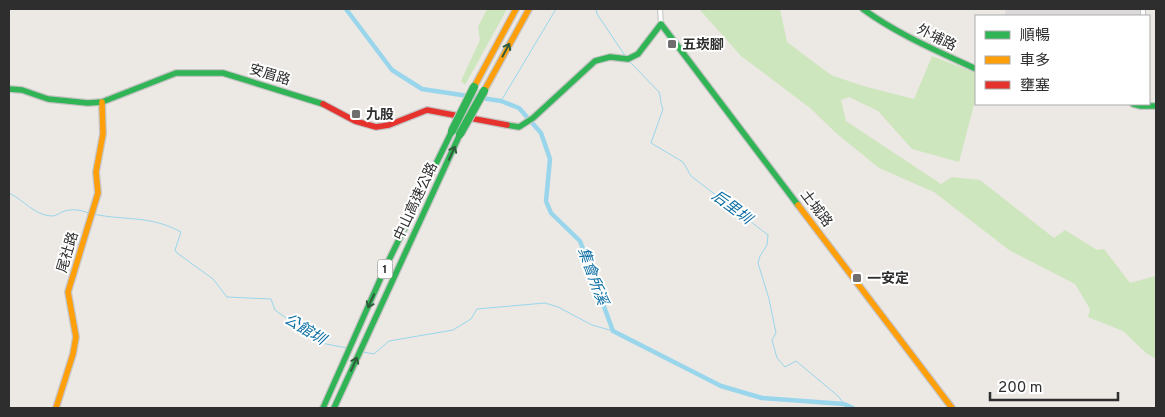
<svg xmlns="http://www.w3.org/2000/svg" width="1165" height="417" font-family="Overpass,'Noto Sans TC',sans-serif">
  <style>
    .industrial { fill: #dcd9db }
    .green { fill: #cee6be }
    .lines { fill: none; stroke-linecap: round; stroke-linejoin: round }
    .stream { stroke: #99d6ec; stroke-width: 1 }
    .canal { stroke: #99d6ec; stroke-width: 4.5 }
    .street-casing { stroke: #c5c4c5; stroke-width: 6 }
    .fast-casing { stroke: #c5c4c5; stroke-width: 8 }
    .slow-casing { stroke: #c5c4c5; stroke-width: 8 }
    .jam-casing { stroke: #c5c4c5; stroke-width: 8 }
    .street { stroke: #fcfcfb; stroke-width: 4 }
    .fast { stroke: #30b455; stroke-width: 5.5 }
    .slow { stroke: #ff9f0a; stroke-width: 5.5 }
    .jam { stroke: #e5322d; stroke-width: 5.5 }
    .fast-bridge-casing { stroke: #c6c5c4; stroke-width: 10; stroke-linecap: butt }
    .fast-bridge { stroke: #30b455; stroke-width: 8 }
    .oneway { stroke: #2f5d3c }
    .poi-dot { fill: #706f6e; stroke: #fff; stroke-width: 2 }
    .labels { text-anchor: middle; stroke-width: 4; stroke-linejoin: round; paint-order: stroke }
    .shield { fill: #fff; stroke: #6d6d6d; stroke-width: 1 }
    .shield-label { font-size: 12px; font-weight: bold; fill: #2e2e2e }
    .street-label { font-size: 14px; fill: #2e2e2e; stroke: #fff }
    .poi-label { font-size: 14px; font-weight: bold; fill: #2e2e2e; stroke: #fff; text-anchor: start }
    .water-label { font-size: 15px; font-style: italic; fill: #0d6fa3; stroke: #fff }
  </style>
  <rect width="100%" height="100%" fill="#ece8e4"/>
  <!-- industrial -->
  <path class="industrial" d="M1006 9H1142L1143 16H1004Z"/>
  <!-- green -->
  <g class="green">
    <path d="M487 9H507L465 85 461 81 480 40 478 27Z"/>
    <path d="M699 9H780L787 42 831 75 863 86 914 99 932 56 976 73V97L959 162 912 149 878 111 849 97 841 100 846 121 941 184 952 177 980 180 1054 238 1065 230 1097 250 1104 249 1130 283 1155 276 1156 279V359L1146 353 1123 331 1088 317 1090 309 1075 284 1009 250 934 192 879 168 836 133 810 108 741 56Z"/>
  </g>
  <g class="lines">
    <!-- stream -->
    <g class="stream">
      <path d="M596 9 597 14 626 57"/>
      <path d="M630 62 659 92C661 98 660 103 663 109L651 143 683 162 691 176 768 235 767 245 760 256 758 263 769 299 776 333 772 340 777 358 785 367 796 361 838 396 844 404"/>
      <path d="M501 101 556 9"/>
      <path d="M9 193C24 200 34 215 51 216 56 216 58 214 62 212 72 208 80 210 89 213"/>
      <path d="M93 214C126 221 150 215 181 232L175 250 177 253 213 279 227 297 271 299 275 310 321 343 347 348"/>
      <path d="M363 352 374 354 389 341 453 330 471 319 477 309 545 303 558 307 592 325 613 331"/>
    </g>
    <!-- canal -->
    <path class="canal" d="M346 9 392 70 422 89 501 101 519 108 541 133 550 159 546 201 551 213 580 241 613 331 721 386 762 398 844 404 853 408"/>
    <defs>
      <g id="street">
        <path d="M660 9 661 24"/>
        <path d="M1143 9V16"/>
      </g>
      <g id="fast">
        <path d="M863 9C897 34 937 51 976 69"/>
        <path d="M9 89 22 90 48 99 88 103 102 102 176 73H223L323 104"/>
        <path d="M1133 104 1141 106H1156"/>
        <path d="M507 125 519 127 533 118 595 61 610 57 628 59 638 54 661 24 798 205"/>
        <path d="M323 408 387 264 452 131"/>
        <path d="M334 408 460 134"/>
      </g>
      <g id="slow">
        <path d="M474 87 516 9"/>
        <path d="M484 91 529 9"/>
        <path d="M798 205 952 408"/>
        <path d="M56 408 73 354 76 337 68 292 98 193 96 172 103 134 102 102"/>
      </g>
      <path id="jam" d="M323 104 355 121 376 127 389 125 427 110 507 125"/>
    </defs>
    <!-- street casing -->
    <use href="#street" class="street-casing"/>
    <!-- fast casing -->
    <use href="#fast" class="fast-casing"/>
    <!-- slow casing -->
    <use href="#slow" class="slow-casing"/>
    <!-- jam casing -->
    <use href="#jam" class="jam-casing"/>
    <!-- street -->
    <use href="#street" class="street"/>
    <!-- fast -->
    <use href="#fast" class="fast"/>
    <!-- slow -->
    <use href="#slow" class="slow"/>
    <!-- jam -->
    <use href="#jam" class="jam"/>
    <defs>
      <g id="fast-bridge">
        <path d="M452 131 474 87"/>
        <path d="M460 134 484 91"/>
      </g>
    </defs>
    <!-- fast-bridge casing -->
    <use href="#fast-bridge" class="fast-bridge-casing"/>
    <!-- fast-bridge -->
    <use href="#fast-bridge" class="fast-bridge"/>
  </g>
  <!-- one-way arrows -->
  <defs><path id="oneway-shaft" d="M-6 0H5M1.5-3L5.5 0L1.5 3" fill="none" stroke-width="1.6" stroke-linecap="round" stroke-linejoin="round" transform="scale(1.25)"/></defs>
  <g class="oneway">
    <use href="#oneway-shaft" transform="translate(506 50) rotate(-62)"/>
    <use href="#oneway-shaft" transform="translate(452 153) rotate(-65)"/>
    <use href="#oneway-shaft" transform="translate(371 301) rotate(114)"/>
    <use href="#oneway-shaft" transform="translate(354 364) rotate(-66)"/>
  </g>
  <!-- markers -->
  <g class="poi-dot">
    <rect x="667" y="39" width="10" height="10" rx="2.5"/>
    <rect x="351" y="109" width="10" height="10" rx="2.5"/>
    <rect x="852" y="273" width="10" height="10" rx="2.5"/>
  </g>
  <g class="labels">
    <!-- shield labels -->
    <rect class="shield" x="377.5" y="259.5" width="15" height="19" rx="4"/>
    <g class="shield-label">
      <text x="385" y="273">1</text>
    </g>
    <!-- street labels -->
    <g class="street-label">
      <text transform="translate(937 37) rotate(26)" y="5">外埔路</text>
      <text transform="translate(270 74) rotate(17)" y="5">安眉路</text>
      <text transform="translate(415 201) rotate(-65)" y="5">中山高速公路</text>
      <text transform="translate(817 208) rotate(53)" y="5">土城路</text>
      <text transform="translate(67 252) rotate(-73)" y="5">尾社路</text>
    </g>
    <!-- poi labels -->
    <g class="poi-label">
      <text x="682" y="49">五崁腳</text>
      <text x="366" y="119">九股</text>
      <text x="867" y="283">一安定</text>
    </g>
    <!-- water labels -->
    <g class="water-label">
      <text transform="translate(732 207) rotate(37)" y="5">后里圳</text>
      <text transform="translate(593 276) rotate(70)" y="5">集會所溪</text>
      <text transform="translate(305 329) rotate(31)" y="5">公館圳</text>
    </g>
  </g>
  <!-- border -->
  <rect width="1165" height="417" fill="none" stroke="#2e2e2e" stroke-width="20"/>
  <!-- legend -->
  <rect x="975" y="15" width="175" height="90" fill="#ffffff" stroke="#ababab"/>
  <rect x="985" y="31" width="25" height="8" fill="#30b455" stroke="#ababab"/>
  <text x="1020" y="40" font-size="15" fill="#2e2e2e">順暢</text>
  <rect x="985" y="56" width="25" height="8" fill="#ff9f0a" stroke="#ababab"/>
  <text x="1020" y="65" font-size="15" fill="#2e2e2e">車多</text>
  <rect x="985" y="81" width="25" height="8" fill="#e5322d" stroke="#ababab"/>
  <text x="1020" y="90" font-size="15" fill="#2e2e2e">壅塞</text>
  <!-- scale -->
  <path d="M990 392v8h128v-8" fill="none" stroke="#2e2e2e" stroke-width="2.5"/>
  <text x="998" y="392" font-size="15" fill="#2e2e2e" stroke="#ffffff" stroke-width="4" paint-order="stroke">200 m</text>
</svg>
